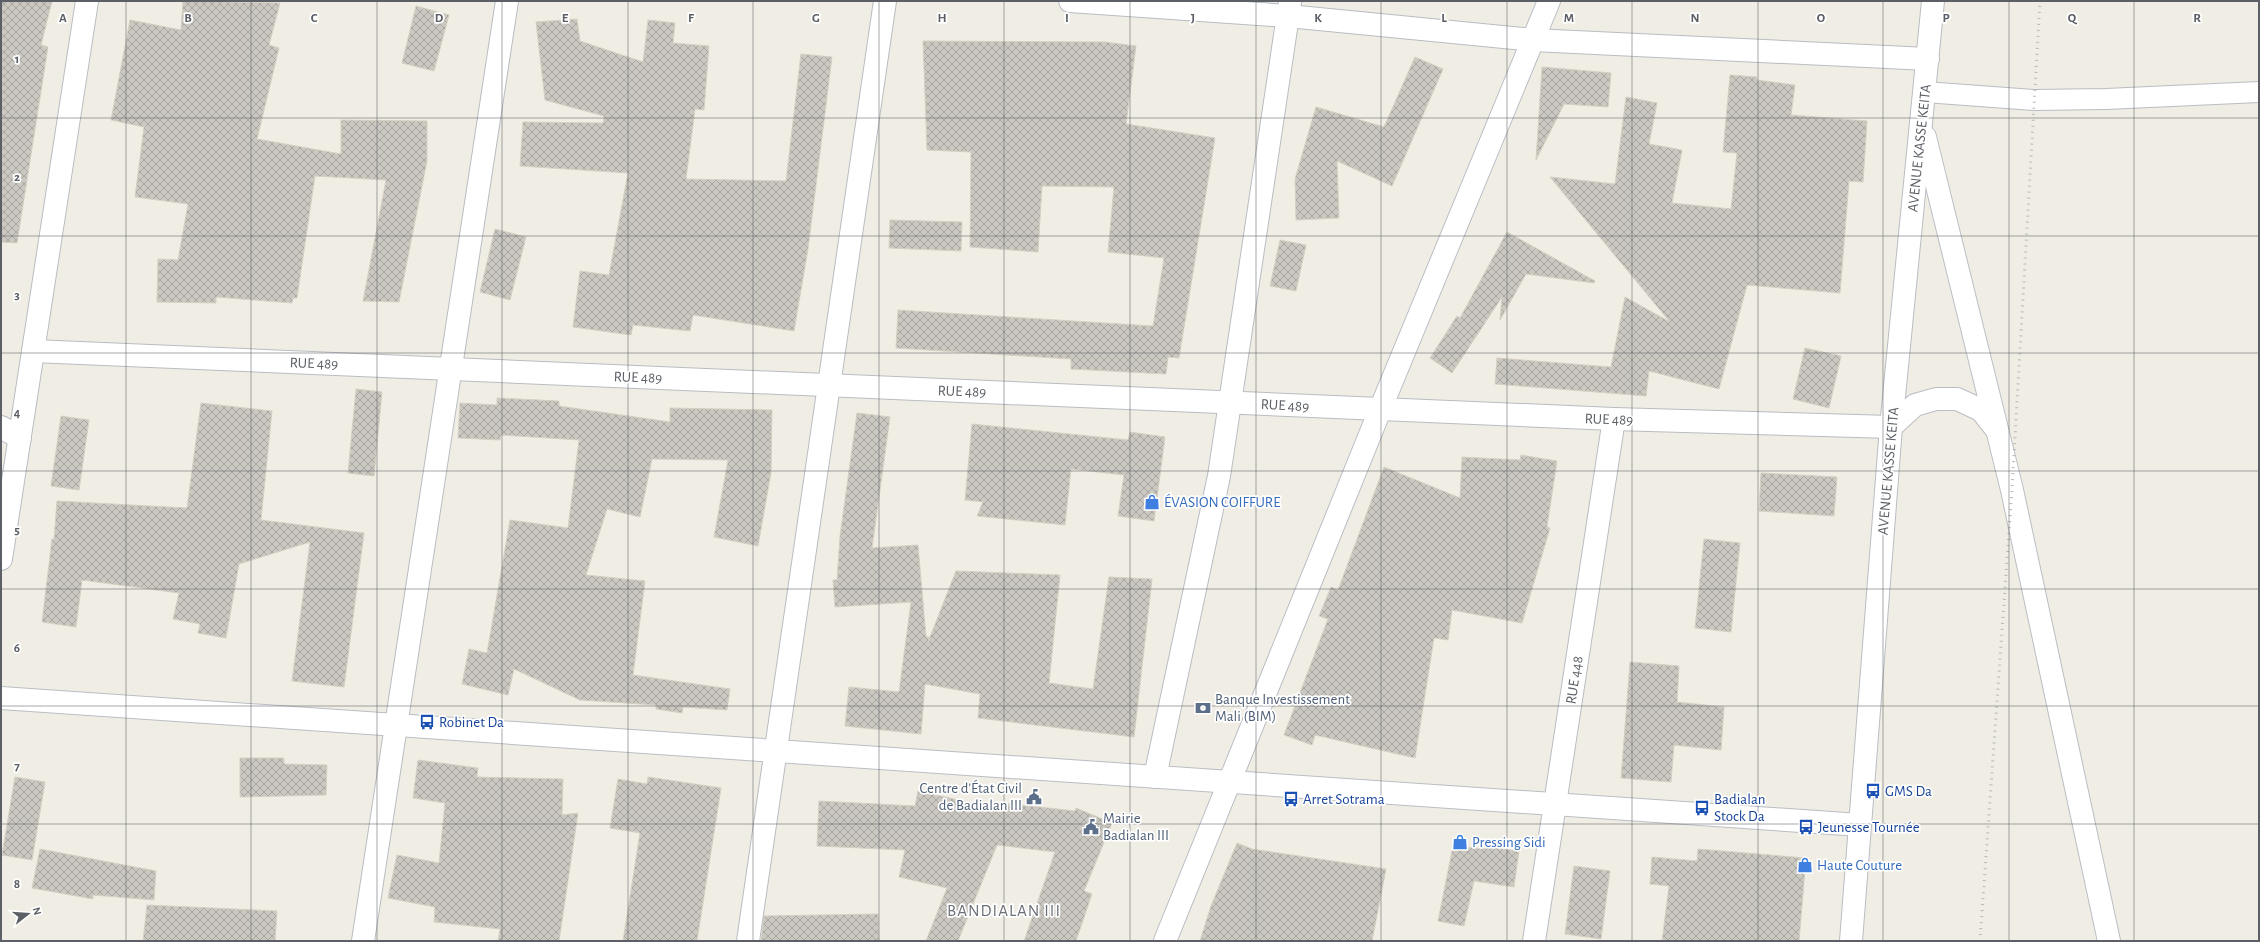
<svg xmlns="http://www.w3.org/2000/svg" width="2260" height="942" font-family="'Alegreya Sans',sans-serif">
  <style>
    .building { fill: url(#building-cross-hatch); stroke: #d6d0c2 }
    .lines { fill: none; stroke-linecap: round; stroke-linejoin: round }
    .lane-casing { stroke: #b9bcc2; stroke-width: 22 }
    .street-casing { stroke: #b9bcc2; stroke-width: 24 }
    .secondary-casing { stroke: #babdc4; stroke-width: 24 }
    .lane { stroke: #fff; stroke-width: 20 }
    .street { stroke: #fff; stroke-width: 22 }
    .secondary { stroke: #fff; stroke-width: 22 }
    .rail { stroke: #b6b7b7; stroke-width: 3; stroke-dasharray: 1 5; stroke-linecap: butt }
    .grid { fill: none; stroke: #5c6066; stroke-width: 1; stroke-opacity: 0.55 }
    .labels { text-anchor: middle; stroke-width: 3.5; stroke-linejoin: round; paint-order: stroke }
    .street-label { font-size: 15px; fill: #5c6066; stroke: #fff }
    .shop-label { font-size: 15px; fill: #366cbe; stroke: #fff; text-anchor: start }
    .service-label { font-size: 15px; fill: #4e5e75; stroke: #fff; text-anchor: start }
    .transit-label { font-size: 15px; fill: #164399; stroke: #fff; text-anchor: start }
    .quarter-label { font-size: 17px; letter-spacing: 1px; fill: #6d7279; stroke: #fff }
    .grid-label { font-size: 13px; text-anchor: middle; font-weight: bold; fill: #5c6066; stroke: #fff; stroke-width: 3.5; stroke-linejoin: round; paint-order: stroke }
  </style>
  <defs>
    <pattern id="building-cross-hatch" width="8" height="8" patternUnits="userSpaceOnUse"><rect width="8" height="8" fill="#cbc8c1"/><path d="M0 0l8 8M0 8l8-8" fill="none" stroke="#a8a6a1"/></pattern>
  </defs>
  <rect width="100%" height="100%" fill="#f0eee4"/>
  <!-- building -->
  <g class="building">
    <path d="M1 1H52L41 45 48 47 17 243 1 242Z"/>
    <path d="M183 1 280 3 269 45 279 48 257 139 341 154V120L427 121V161L399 302 363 301 386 180 315 176 297 298H293L292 303 216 297V303L157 302 158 259 178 260 188 204 135 197 144 127 111 120 130 20 181 30Z"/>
    <path d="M416 6 449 15 434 71 402 63Z"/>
    <path d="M577 19 580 41 643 62 648 20 675 23 673 43 709 46 704 110 695 109 686 179 786 181 801 54 832 57 808 249 794 331 693 315 690 331 633 325 631 335 573 327 580 271 609 275 628 173 520 166 523 122 603 123 604 116 545 100 536 22Z"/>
    <path d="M923 41 1105 42 1136 46 1126 124 1215 138 1179 358 1168 357 1166 374 1071 369V359L896 348 898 310 1153 326 1164 258 1108 252 1114 187 1042 186 1038 252 970 247 971 152 927 150Z"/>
    <path d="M1415 57 1443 69 1392 186 1337 161 1339 218 1296 220 1295 179 1316 107 1384 127Z"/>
    <path d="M1542 67 1611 73 1608 107 1564 104 1536 160Z"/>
    <path d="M1730 75 1757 77V80L1795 85 1791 115 1867 121 1863 182 1849 181 1840 293 1747 285 1719 389 1649 371 1646 396 1495 384 1497 358 1611 367 1625 297 1670 322 1550 177 1615 184 1626 97 1657 103 1649 144 1682 150 1672 203 1731 209 1737 153 1723 152Z"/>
    <path d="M890 220 962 222 961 251 889 248Z"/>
    <path d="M495 229 526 237 510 300 480 292Z"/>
    <path d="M1507 232 1595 281 1594 283 1526 274 1500 320 1502 297 1452 373 1430 358 1457 316 1460 318Z"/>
    <path d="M1280 240 1306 245 1296 291 1270 286Z"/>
    <path d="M1805 348 1841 356 1829 408 1793 399Z"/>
    <path d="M356 389 382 392 374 476 348 473Z"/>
    <path d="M497 398 559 401V406L670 422V408L772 410 771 473 758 546 714 537 728 460 652 459 640 517 607 509 586 575 645 581 633 675 730 689 727 710 683 707 682 713 656 709V705L580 700 514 669 508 695 462 684 469 649 487 653 510 520 568 528 579 440 501 435 500 440 458 438 460 403 497 405Z"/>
    <path d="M201 403 272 411 261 520 364 533 344 687 292 681 310 542 239 564 226 638 198 633 200 624 173 619 179 593 82 580 76 627 42 622 52 539H54L57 501 187 508Z"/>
    <path d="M857 413 890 417 872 548 918 545 926 637H929L928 642 956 571 1060 575 1049 683 1093 689 1109 577 1152 579 1134 737 978 718 980 694 925 684 921 734 845 726 849 687 899 692 911 602 835 607 833 580H837L840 536Z"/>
    <path d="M61 416 89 420 79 490 51 486Z"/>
    <path d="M972 424 1128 440 1130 432 1165 437 1154 521 1118 516 1124 475 1071 469 1065 525 977 516 983 502 965 500Z"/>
    <path d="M1521 455 1557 461 1547 527 1550 528 1522 623 1452 610 1448 640 1434 638 1415 758 1315 735 1312 745 1284 735 1328 619 1319 616 1331 587 1338 590 1384 467 1460 498 1462 457 1520 460Z"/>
    <path d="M1761 473 1837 477 1834 516 1759 511Z"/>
    <path d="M1704 539 1740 543 1731 632 1695 628Z"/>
    <path d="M1630 662 1679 666 1677 702 1724 707 1721 750 1674 745 1671 782 1621 778Z"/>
    <path d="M240 758H284V764L327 765 326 795 240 797Z"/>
    <path d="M418 760 478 768 477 777 563 779 562 815 578 813 559 941H498L500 929 434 922 435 907 388 898 397 855 439 863 445 803 413 798Z"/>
    <path d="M15 777 45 782 32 860 2 855Z"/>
    <path d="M648 777 721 788 697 941H623L640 833 610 828 618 779 647 784Z"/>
    <path d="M918 791 1003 810 1004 803 1075 811 1076 808 1112 823 1084 891 1092 894 1076 941H1024L1055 852 997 845 958 941H926L947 888 899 877 905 850 817 846 819 801 915 806Z"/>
    <path d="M1237 843 1252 849 1386 869 1372 941H1200L1211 906Z"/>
    <path d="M1453 846 1486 849V847L1519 851 1514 887 1474 881 1464 926 1438 921Z"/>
    <path d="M40 849 156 871 154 900 93 895V899L32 888Z"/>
    <path d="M1698 849 1806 858 1799 941H1662L1669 886 1650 884 1652 857 1697 861Z"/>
    <path d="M1574 866 1610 871 1601 939 1565 934Z"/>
    <path d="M147 905 277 911 275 941H143Z"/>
    <path d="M878 914 879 941H761L764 916Z"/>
  </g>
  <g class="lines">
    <defs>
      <path id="lane" d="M1925 92 2034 100 2106 99 2259 92"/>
      <g id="street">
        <path d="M1070 1 1288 16 1533 40 1928 59"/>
        <path d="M33 351 1614 419 1891 427"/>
        <path d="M1 427 20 438"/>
        <path d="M1 559 87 1"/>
        <path d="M1155 777 1219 476 1290 2"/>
        <path d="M363 941 507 1"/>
        <path d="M748 941 885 1"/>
        <path d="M1534 941 1614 419"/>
      </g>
      <g id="secondary">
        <path d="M1925 137 2012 490 2109 941"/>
        <path d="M1891 427 1915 405 1936 399H1957L1981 410 1996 429"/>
        <path d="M1 698 1860 825"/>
        <path d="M1165 941 1380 410 1549 1"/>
        <path d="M1851 941 1891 427 1933 1"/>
      </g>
    </defs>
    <!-- lane casing -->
    <use href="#lane" class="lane-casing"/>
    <!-- street casing -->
    <use href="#street" class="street-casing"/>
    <!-- secondary casing -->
    <use href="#secondary" class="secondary-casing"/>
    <!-- lane -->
    <use href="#lane" class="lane"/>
    <!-- street -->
    <use href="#street" class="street"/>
    <!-- secondary -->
    <use href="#secondary" class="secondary"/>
    <!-- rail -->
    <path class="rail" d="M1980 941 2012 490 2040 1"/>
  </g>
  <!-- grid -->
  <path class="grid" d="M126 1V941M251 1V941M377 1V941M502 1V941M628 1V941M753 1V941M879 1V941M1004 1V941M1130 1V941M1256 1V941M1381 1V941M1507 1V941M1632 1V941M1758 1V941M1883 1V941M2009 1V941M2134 1V941M1 118H2259M1 236H2259M1 353H2259M1 471H2259M1 589H2259M1 706H2259M1 824H2259"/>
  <!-- icons -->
  <defs>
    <symbol id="shop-bare" viewBox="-9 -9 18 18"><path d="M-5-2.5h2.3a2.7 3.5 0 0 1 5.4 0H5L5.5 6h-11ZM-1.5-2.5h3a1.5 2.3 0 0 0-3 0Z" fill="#3f7fe0" stroke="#fff" stroke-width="2.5" paint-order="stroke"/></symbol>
    <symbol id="bank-bare" viewBox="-9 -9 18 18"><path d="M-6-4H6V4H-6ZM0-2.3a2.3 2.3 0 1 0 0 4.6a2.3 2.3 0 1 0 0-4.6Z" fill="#5c6f8a" stroke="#fff" stroke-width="2.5" paint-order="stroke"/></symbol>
    <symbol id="bus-bare" viewBox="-9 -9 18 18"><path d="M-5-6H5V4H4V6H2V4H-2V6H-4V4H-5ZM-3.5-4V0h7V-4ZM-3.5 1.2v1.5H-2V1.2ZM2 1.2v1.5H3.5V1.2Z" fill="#1a4fb4" stroke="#fff" stroke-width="2.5" paint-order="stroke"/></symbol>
    <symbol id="civic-bare" viewBox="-9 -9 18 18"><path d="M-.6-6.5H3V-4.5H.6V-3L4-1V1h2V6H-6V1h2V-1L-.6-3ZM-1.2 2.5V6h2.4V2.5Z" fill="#5c6f8a" stroke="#fff" stroke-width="2.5" paint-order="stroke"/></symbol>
  </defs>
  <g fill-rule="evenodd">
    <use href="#shop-bare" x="1141" y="491" width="22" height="22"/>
    <use href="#bank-bare" x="1192" y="697" width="22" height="22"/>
    <use href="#bus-bare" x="416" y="711" width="22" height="22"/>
    <use href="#bus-bare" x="1862" y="780" width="22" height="22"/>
    <use href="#civic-bare" x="1023" y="786" width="22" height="22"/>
    <use href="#bus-bare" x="1280" y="788" width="22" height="22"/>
    <use href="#bus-bare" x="1691" y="797" width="22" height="22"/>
    <use href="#civic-bare" x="1080" y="816" width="22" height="22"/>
    <use href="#bus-bare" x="1795" y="816" width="22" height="22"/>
    <use href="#shop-bare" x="1449" y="831" width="22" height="22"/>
    <use href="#shop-bare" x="1794" y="854" width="22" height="22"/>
  </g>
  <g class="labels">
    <!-- street labels -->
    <g class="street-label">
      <text transform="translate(1919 148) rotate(-84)" y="5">AVENUE KASSE KEITA</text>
      <text transform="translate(314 363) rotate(2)" y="5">RUE 489</text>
      <text transform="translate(638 377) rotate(2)" y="5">RUE 489</text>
      <text transform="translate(962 391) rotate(2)" y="5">RUE 489</text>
      <text transform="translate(1285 405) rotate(3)" y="5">RUE 489</text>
      <text transform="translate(1609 419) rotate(2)" y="5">RUE 489</text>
      <text transform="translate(1888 471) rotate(-85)" y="5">AVENUE KASSE KEITA</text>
      <text transform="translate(1574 680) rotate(-81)" y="5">RUE 448</text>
    </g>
    <!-- shop labels -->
    <g class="shop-label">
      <text x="1164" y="507">ÉVASION COIFFURE</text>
      <text x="1472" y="847">Pressing Sidi</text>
      <text x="1817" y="870">Haute Couture</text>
    </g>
    <!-- service labels -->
    <g class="service-label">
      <text x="1215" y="704">Banque Investissement<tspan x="1215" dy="17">Mali (BIM)</tspan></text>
      <text x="1022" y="793" text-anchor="end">Centre d'État Civil<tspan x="1022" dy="17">de Badialan III</tspan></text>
      <text x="1103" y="823">Mairie<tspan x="1103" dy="17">Badialan III</tspan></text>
    </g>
    <!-- transit labels -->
    <g class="transit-label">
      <text x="439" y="727">Robinet Da</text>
      <text x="1885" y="796">GMS Da</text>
      <text x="1303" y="804">Arret Sotrama</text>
      <text x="1714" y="804">Badialan<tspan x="1714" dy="17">Stock Da</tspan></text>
      <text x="1818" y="832">Jeunesse Tournée</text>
    </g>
    <!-- quarter labels -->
    <g class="quarter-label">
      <text x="1004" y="916">BANDIALAN III</text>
    </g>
  </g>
  <g class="grid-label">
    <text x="63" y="22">A</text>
    <text x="188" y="22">B</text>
    <text x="314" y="22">C</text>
    <text x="439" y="22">D</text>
    <text x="565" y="22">E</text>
    <text x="691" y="22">F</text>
    <text x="816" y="22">G</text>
    <text x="942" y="22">H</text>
    <text x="1067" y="22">I</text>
    <text x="1193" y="22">J</text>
    <text x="1318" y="22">K</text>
    <text x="1444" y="22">L</text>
    <text x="1569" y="22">M</text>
    <text x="1695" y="22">N</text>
    <text x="1821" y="22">O</text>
    <text x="1946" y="22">P</text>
    <text x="2072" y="22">Q</text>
    <text x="2197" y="22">R</text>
    <text x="17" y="63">1</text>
    <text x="17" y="181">2</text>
    <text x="17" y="299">3</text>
    <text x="17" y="417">4</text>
    <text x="17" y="534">5</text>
    <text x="17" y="652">6</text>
    <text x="17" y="770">7</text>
    <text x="17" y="888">8</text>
  </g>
  <!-- border -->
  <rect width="2260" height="942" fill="none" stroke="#5c6066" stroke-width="4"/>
  <!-- north arrow -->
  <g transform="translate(28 914) rotate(73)" stroke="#ffffff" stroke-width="3" paint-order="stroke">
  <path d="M0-3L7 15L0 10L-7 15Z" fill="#5c6066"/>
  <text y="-6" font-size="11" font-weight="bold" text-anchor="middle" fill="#5c6066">N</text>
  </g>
</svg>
